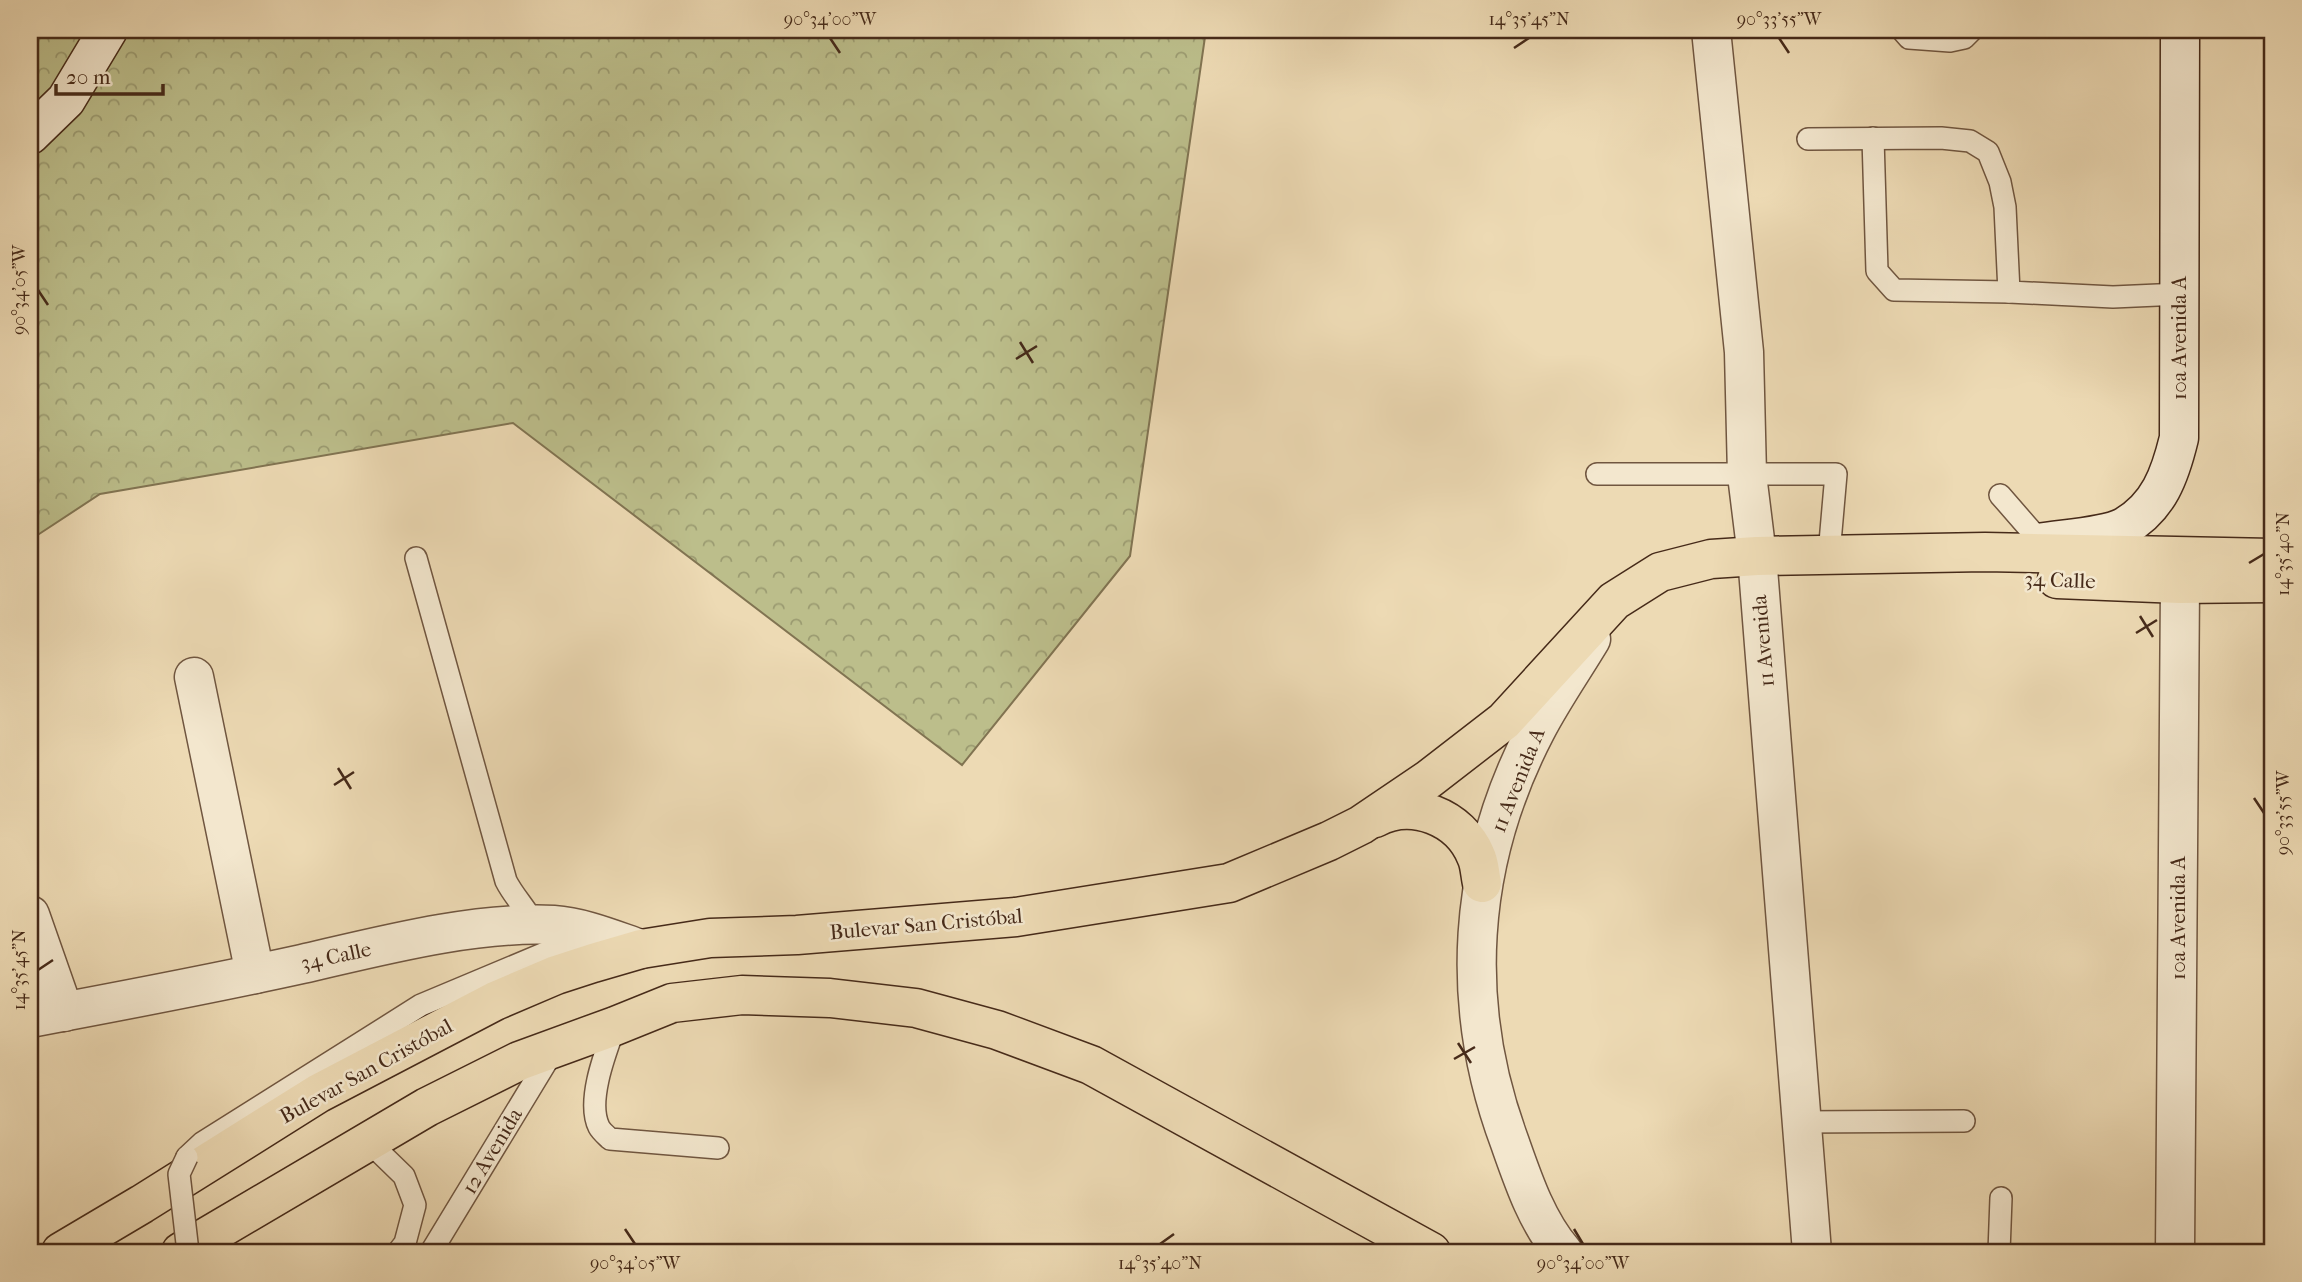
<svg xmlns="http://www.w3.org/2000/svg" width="2302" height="1282" font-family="'IM FELL French Canon',serif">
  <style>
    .forest { fill: url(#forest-crowns); stroke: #817452; stroke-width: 2 }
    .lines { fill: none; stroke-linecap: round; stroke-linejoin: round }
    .lane-casing { stroke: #705640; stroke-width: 24 }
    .street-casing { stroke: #705640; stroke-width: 41 }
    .secondary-casing { stroke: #462a19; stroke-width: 41 }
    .primary-casing { stroke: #462a19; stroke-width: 41 }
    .lane { stroke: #f3e7ce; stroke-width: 21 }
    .street { stroke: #f3e7ce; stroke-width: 38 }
    .secondary { stroke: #f3e7ce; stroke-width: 38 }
    .primary { stroke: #eddab4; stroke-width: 38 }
    .lane-bridge-casing { stroke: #705640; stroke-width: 24; stroke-linecap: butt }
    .lane-bridge { stroke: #f3e7ce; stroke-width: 21 }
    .ticks { fill: none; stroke: #462a19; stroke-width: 2.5 }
    .labels { text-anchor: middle; stroke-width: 5; stroke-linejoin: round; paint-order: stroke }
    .street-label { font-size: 21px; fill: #462a19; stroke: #f3e7ce }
    .neatline { fill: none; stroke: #462a19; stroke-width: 2.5 }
    .ticks-label { font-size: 18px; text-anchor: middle; fill: #462a19 }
  </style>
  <defs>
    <pattern id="forest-crowns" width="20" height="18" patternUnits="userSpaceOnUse" patternTransform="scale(1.75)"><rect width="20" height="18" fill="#bcbe8b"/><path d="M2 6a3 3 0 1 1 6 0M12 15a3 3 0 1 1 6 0" fill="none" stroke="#9b9b71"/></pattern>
  </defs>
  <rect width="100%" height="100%" fill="#eddab4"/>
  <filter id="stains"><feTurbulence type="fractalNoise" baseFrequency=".00286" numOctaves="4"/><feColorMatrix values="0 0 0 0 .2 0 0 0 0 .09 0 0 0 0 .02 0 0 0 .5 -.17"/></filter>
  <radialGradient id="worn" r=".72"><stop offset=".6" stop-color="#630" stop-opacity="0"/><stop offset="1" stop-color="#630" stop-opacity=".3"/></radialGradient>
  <!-- forest -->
  <path class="forest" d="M30 30H1206L1130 556 962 765 513 423 100 494 30 540Z"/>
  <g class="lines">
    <defs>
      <g id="lane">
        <path d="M1902 30 1909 38 1950 41 1964 38 1972 30"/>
        <path d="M1873 138 1877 271 1894 290 2009 292"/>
        <path d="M1808 139 1941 138 1970 141 1988 152 2000 182 2005 207 2009 292 2113 297 2180 294"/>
        <path d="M1597 474H1836L1829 554"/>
        <path d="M2000 495 2041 542"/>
        <path d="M416 558 506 881C514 897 527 909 535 926"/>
        <path d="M615 1026C606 1051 586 1101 599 1127 601 1131 607 1136 610 1139L718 1148"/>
        <path d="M1802 1122 1964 1121"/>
        <path d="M369 1142 404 1176 415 1205 405 1243 398 1252"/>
        <path d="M187 1157 202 1143 421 1005 588 935"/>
        <path d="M431 1252 553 1051"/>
        <path d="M1999 1252 2001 1198"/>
      </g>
      <g id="street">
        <path d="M1711 30 1744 352 1747 475 1757 556 1812 1252"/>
        <path d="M194 677 255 974"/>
        <path d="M30 915 64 1012"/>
        <path d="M30 1018C121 1001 211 984 302 964 380 946 474 921 554 925 583 927 614 940 641 949"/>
        <path d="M1563 1252C1537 1222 1523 1180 1510 1143 1458 1004 1467 862 1536 730 1552 699 1573 669 1591 639"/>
        <path d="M2175 1252 2180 584"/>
      </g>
      <g id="secondary">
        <path d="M30 135 66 100 108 30"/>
        <path d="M2039 543C2061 539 2105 537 2124 527 2159 507 2170 475 2179 438L2180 30"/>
      </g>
      <g id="primary">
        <path d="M2057 579 2180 584 2270 583"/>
        <path d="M1375 818C1412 798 1460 817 1476 856 1480 864 1480 875 1482 883"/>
        <path d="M61 1252 142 1204 319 1093 495 1001 556 975 593 963 641 949 710 938 797 935 1016 917 1229 883 1329 841 1361 825 1429 779 1504 721 1614 601 1660 572 1711 559 1757 556 1985 552 2272 558"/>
        <path d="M181 1252 427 1107 519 1061 615 1026 672 1003 742 995 830 998 916 1008 997 1030 1091 1065 1431 1252"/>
      </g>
    </defs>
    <!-- lane casing -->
    <use href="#lane" class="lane-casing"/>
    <!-- street casing -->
    <use href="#street" class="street-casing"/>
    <!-- secondary casing -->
    <use href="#secondary" class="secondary-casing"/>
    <!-- primary casing -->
    <use href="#primary" class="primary-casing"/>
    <!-- lane -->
    <use href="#lane" class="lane"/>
    <!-- street -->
    <use href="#street" class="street"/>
    <!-- secondary -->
    <use href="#secondary" class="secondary"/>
    <!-- primary -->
    <use href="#primary" class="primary"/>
    <defs>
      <path id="lane-bridge" d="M187 1157 179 1174 188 1252"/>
    </defs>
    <!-- lane-bridge casing -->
    <use href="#lane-bridge" class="lane-bridge-casing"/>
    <!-- lane-bridge -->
    <use href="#lane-bridge" class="lane-bridge"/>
  </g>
  <!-- ticks -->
  <path class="ticks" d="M830 38 840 53M1779 38 1789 53M1514 48 1529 38M38 290 48 305M1020 342 1033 363M1016 359 1037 346M2249 563 2264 554M2140 616 2153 637M2136 633 2157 620M338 768 351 789M334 785 354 772M2254 798 2264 813M38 970 53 960M1458 1043 1471 1063M1454 1059 1475 1047M625 1229 635 1244M1574 1229 1583 1244M1160 1244 1174 1234"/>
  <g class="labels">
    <!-- street labels -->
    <g class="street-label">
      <text transform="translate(2179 338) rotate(-90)" y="7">10a Avenida A</text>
      <text transform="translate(2060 580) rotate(2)" y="7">34 Calle</text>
      <text transform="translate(1763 641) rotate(-95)" y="7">11 Avenida</text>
      <text transform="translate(1518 780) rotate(-68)" y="7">11 Avenida A</text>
      <text transform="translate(2178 918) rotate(-90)" y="7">10a Avenida A</text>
      <text transform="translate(926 924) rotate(-5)" y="7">Bulevar San Cristóbal</text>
      <text transform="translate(336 956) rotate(-12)" y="7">34 Calle</text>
      <text transform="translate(366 1071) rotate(-29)" y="7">Bulevar San Cristóbal</text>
      <text transform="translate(492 1151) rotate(-59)" y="7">12 Avenida</text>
    </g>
  </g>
  <!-- margin -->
  <rect width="2302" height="1282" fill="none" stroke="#eddab4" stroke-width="77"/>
  <!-- scale -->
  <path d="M56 84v10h107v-10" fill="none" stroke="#462a19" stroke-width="3.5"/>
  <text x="66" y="84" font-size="21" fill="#462a19" stroke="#f3e7ce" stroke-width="5" paint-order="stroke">20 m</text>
  <rect x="38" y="38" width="2226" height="1206" class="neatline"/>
  <g class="ticks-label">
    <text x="830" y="25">90°34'00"W</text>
    <text x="1529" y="25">14°35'45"N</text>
    <text x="1779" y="25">90°33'55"W</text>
    <text transform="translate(19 290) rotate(-90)" y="6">90°34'05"W</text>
    <text transform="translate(2283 554) rotate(-90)" y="6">14°35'40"N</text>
    <text transform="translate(2283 813) rotate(-90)" y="6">90°33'55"W</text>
    <text transform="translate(19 970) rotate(-90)" y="6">14°35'45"N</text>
    <text x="635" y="1269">90°34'05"W</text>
    <text x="1160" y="1269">14°35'40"N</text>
    <text x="1583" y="1269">90°34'00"W</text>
  </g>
  <rect width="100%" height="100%" filter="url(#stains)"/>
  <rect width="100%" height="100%" fill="url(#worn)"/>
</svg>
